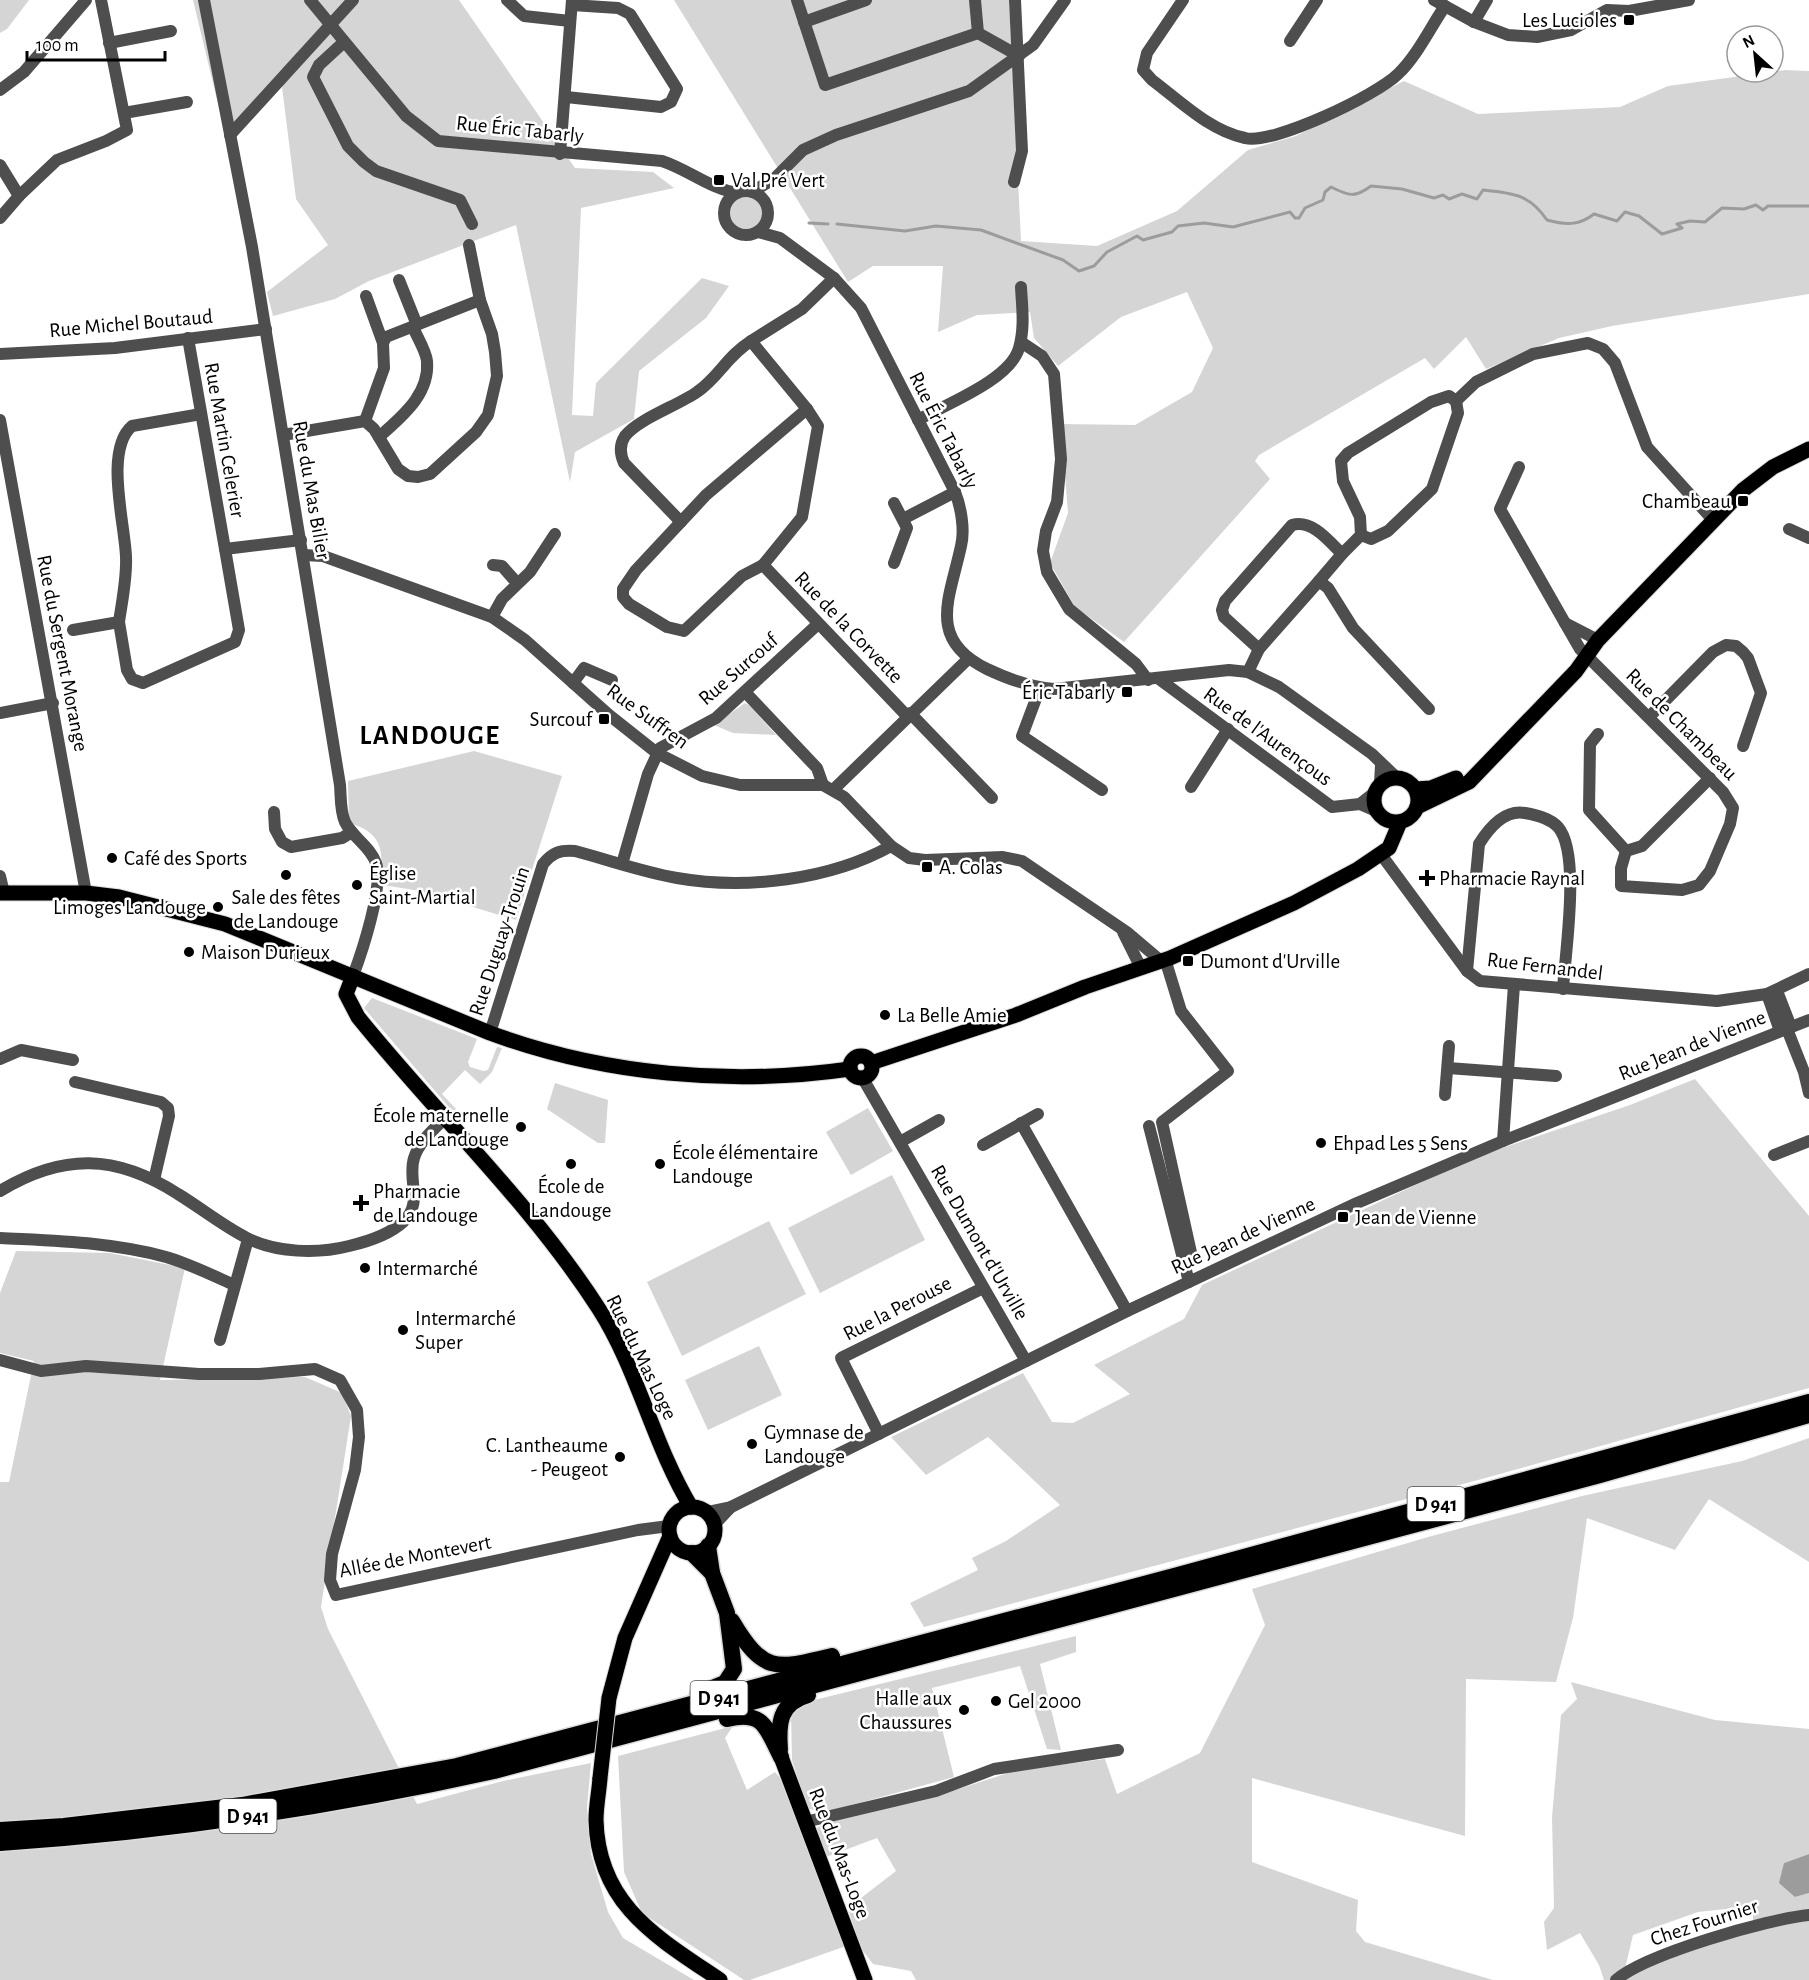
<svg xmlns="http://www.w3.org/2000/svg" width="1809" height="1980" font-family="'Alegreya Sans',sans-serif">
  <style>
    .green { fill: #d5d5d5; fill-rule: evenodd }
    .water { fill: #9c9c9c }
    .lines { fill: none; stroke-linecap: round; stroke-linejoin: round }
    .stream { stroke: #9c9c9c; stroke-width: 3 }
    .major-casing { stroke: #dbdbdb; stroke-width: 17 }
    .highway-casing { stroke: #dbdbdb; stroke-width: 19 }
    .minor { stroke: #4e4e4e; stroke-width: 12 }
    .major { stroke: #000; stroke-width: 15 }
    .highway { stroke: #000; stroke-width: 16 }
    .major-bridge-casing { stroke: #dbdbdb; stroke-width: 17; stroke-linecap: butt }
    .major-bridge { stroke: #000; stroke-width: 15 }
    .poi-dot { fill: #000; stroke: #fff; stroke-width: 2 }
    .labels { text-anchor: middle; stroke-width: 5; stroke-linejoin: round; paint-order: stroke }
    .shield { fill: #fff; stroke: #4c4c4c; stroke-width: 1.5 }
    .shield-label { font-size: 20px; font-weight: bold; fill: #000 }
    .poi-label { font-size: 21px; fill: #000; stroke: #fff; text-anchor: start }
    .street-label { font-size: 21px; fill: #000; stroke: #fff }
    .district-label { font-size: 27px; font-weight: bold; letter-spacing: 1.5px; fill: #000; stroke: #fff }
  </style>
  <rect width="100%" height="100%" fill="#fff"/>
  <!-- green -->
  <g class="green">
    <path d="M0 0H29L7 29 0 33Z"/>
    <path d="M193 0H459L575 168 653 172 674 188 581 208 572 415 593 416 596 383 702 278 729 286 706 318 639 371 634 419 575 452 570 482 516 225 369 281 335 299 273 316 267 292 328 245 296 199 280 71 225 133Z"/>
    <path d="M674 0H1009L1021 241 1097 246 1177 211 1248 150 1296 136 1404 81 1478 114 1620 107 1668 86 1785 70 1809 71V294L1612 326 1559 338 1486 369 1466 337 1434 369 1425 358 1259 455 1255 461 1270 479 1124 642 1075 607 1050 563 1068 513 1061 424 1135 425 1192 392 1213 348 1187 292 1121 317 1058 366 1034 338 1030 312 977 315 938 332 943 266H873L848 282Z"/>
    <circle cx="746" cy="212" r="17"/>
    <path d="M745 703 750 706 776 735 733 733 714 725Z"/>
    <path d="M474 751 562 776 516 920 420 891 377 884C386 854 383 832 349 823L348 781Z"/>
    <path d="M372 998 477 1039 468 1062 470 1067 483 1071 488 1070 497 1047 502 1048 492 1072 480 1084 465 1070 442 1094 456 1109 453 1112 364 1008Z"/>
    <path d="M1695 1079 1809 1216V1388L1478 1480 924 1627 910 1603 978 1570 972 1558 1006 1541 1060 1505 988 1437 926 1475 891 1437 1023 1373 1052 1422 1073 1423 1130 1394 1094 1365 1184 1319 1202 1285 1473 1158 1630 1105Z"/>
    <path d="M555 1083 608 1100 605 1143H598L547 1109Z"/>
    <path d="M868 1108 893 1151 851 1175 826 1132Z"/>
    <path d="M892 1175 925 1240 820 1293 788 1228Z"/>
    <path d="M769 1221 806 1294 682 1356 647 1282Z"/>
    <path d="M16 1251 110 1253 185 1268 160 1380 305 1377 342 1393 351 1416 321 1607 328 1629 417 1804 503 1781 591 1763 587 1807 591 1854 608 1912 623 1938 694 1980H0V1482H9L34 1361 0 1353V1293Z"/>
    <path d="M759 1346 782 1395 708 1430 685 1380Z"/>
    <path d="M1809 1438V1562L1709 1499 1675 1550 1587 1518 1573 1618 1556 1682 1466 1679 1465 1836 1252 1778V1862L1358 1900 1356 1931 1365 1942 1493 1980H916L911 1971 873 1964 860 1947 848 1908 896 1871 877 1838 826 1857 815 1830 823 1823 943 1794 1014 1771 1105 1759 1117 1794 1200 1753 1265 1625 1252 1589 1428 1537 1582 1496 1742 1461Z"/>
    <path d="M1076 1636V1652L1040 1664 1061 1750 1047 1749 1020 1666 932 1688 954 1777 823 1813 807 1808 792 1760 791 1714 806 1702Z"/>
    <path d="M1571 1682 1715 1720 1809 1729V1854L1784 1863 1795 1897 1809 1893V1914H1781L1759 1924 1809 1915V1980H1604L1599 1965 1580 1933 1547 1950 1544 1922 1554 1908 1552 1817 1561 1715 1577 1699ZM1753 1906V1926L1624 1973 1633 1935 1698 1912Z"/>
    <path d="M733 1726 725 1738 747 1790 775 1772 782 1780 846 1946 750 1980H744L642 1913 624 1872 618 1756Z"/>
  </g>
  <!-- water -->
  <path class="water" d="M1809 1854V1893L1795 1897 1779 1883 1784 1863Z"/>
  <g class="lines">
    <!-- stream -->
    <g class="stream">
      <path d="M809 223 828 224"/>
      <path d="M837 224 905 231 936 226 981 230 1063 260 1079 271 1094 266 1107 252 1137 236 1143 240 1172 232 1178 226 1204 223 1233 227 1290 212 1295 218H1299L1305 208 1323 200 1325 192 1331 187C1349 196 1355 198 1371 186L1402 189 1434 198 1443 195 1449 199 1462 194 1477 199 1483 190C1513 193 1529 194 1547 220 1565 225 1579 226 1594 214L1617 221 1625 212 1639 216 1662 234 1682 228 1677 224 1690 221 1705 222 1722 208 1744 209 1756 205 1763 210 1768 206H1809"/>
    </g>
    <defs>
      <g id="major">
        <circle cx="1396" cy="800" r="22"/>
        <path d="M1416 789 1431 788 1456 778"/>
        <path d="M1417 807 1469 782 1576 671 1598 640 1743 490 1773 467 1809 449"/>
        <path d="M0 893H86L119 897 225 924 490 1033C604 1075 731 1086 850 1069"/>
        <path d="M353 976 346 994 358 1017C437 1115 531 1203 599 1309 638 1370 653 1444 691 1507"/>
        <circle cx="861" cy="1067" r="11"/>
        <path d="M871 1063 1016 1015 1085 987 1170 958 1294 903 1358 869 1389 848 1400 822"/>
        <circle cx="692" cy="1530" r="23"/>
        <path d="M609 1698 625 1638 670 1536"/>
        <path d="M781 1757 865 1980"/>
        <path d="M600 1778C599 1792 596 1806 596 1820 598 1905 658 1938 720 1980"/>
      </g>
      <g id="highway">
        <path d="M692 1553 712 1573"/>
        <path d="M732 1621C764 1675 777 1669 832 1656"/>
        <path d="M698 1694 725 1683 734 1669 727 1613 712 1573 708 1546"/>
        <path d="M727 1719C764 1710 766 1728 781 1757"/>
        <path d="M780 1750C778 1724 779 1703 808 1695"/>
        <path d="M0 1830 64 1826 242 1805 457 1766 1178 1575 1809 1402"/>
        <path d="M0 1843C167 1832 331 1807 494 1771L1600 1475 1809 1415"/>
      </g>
    </defs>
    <!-- major casing -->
    <use href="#major" class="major-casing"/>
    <!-- highway casing -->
    <use href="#highway" class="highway-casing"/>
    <!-- minor -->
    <g class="minor">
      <path d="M204 0 252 247 340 785C341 797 340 811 345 822 353 838 370 846 376 863 384 886 362 952 353 976"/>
      <path d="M310 0 406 116 438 141 662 161C689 170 709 188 737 193"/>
      <path d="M507 0 524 16 570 21"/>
      <path d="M797 0 825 85 978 33"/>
      <path d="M975 0 978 33 1019 56"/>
      <path d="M1183 0 1147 53 1143 70 1152 80C1180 101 1210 131 1245 138 1273 145 1377 95 1398 74 1417 56 1430 28 1445 6"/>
      <path d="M1434 0 1474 22 1508 35 1537 37 1571 30 1607 10 1629 11 1689 0"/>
      <path d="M804 22 866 0"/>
      <path d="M1474 22 1487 0"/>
      <path d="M1290 41 1317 0"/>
      <path d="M344 42 319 65 313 77 348 146 364 162 376 171 460 200 472 224"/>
      <path d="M109 43 171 31"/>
      <path d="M0 90 24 72 86 0"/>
      <path d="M566 97 661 107 671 102 677 89 630 14 618 8 572 5"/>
      <path d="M124 113 187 102"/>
      <path d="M230 135 353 0"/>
      <path d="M560 154 572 0"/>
      <path d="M0 165 19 196 0 218"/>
      <path d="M1014 182 1022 151 1015 0"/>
      <circle cx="746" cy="213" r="22"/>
      <path d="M752 192 775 178 803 150 836 135 969 91 1033 45 1065 0"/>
      <path d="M19 196 57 160 106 141 127 130 101 0"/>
      <path d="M758 232 780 238 834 278 861 308 955 492C961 507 965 530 961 546 950 598 926 639 987 669 1008 679 1031 687 1054 689L1229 670 1248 672 1279 687 1372 754 1396 777"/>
      <path d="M399 280 417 325"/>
      <path d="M366 296 383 343"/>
      <path d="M188 338 225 549"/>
      <path d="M1021 342 1042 356 1054 374 1061 459 1057 502 1046 531 1043 551 1047 572 1069 609 1136 664 1148 680"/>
      <path d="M0 354 115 348 266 329"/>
      <path d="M1456 401 1476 382 1533 354 1588 343 1603 349 1615 363 1647 447 1713 520"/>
      <path d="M0 420 86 893"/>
      <path d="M918 420C946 404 1010 380 1019 348 1025 327 1022 307 1021 287"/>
      <path d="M365 421 384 368 383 343 386 337 480 300"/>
      <path d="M283 435 365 421 374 429 398 469 408 476 418 477 430 474 476 432 488 415 497 376 495 352 492 334 480 300 469 245"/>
      <path d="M379 437C401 417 430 395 427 361 426 351 417 337 413 327"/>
      <path d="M1519 467 1500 509 1565 623"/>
      <path d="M894 503 907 528 894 563"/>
      <path d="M903 519 955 492"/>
      <path d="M681 522 624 463C620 454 619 445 625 436 638 419 679 405 697 392 718 378 727 356 751 341"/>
      <path d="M1789 529 1809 538"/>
      <path d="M1361 535 1371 539 1388 531 1432 489 1458 413 1456 401"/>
      <path d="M1342 554 1361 535 1360 517 1343 481 1341 461 1348 453 1431 402 1449 396 1456 401"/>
      <path d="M303 555 323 556 492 617 525 640 609 715 657 753 702 776 740 785H823L844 797 891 846 909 858 925 860 1003 857 1022 861 1128 933 1161 961"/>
      <path d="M493 565 502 566 517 583"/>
      <path d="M763 565 742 576 684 631 667 627 629 604 623 597V589L636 570 706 495 807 409"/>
      <path d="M763 565 802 517 818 426 807 409 751 341 802 309 834 278"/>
      <path d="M763 565 907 716"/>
      <path d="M492 617 502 599 530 572 555 534"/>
      <path d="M119 622 127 670 132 679 143 683 235 642 239 630 225 549 301 540"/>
      <path d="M73 630 119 622C122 601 127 578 126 557 125 524 104 450 132 426L201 414"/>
      <path d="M1598 640 1565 623 1580 649 1723 792 1733 808 1730 824 1710 871 1699 885 1682 890 1621 886V868L1626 851"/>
      <path d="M1259 649 1224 617 1222 610 1225 601 1292 525C1312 519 1329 541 1342 554L1319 581"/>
      <path d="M1248 672 1259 649 1319 581 1328 588 1353 628 1429 709"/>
      <path d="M1159 679 1332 807 1360 804 1374 793"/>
      <path d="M573 683 584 668 612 680"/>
      <path d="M1040 688 1022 736 1102 790"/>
      <path d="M746 693 817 768 823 785"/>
      <path d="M0 713 53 703"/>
      <path d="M910 713 992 798"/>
      <path d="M1649 717 1713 652 1726 645 1736 646 1743 652 1748 658 1761 693 1743 746"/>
      <path d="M1598 734 1590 744 1589 810 1626 851 1642 846 1710 778"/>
      <path d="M1380 784 1381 765"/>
      <path d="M1191 787 1228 729"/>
      <path d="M833 790 968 659"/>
      <path d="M1360 804 1376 811"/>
      <path d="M274 812 275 829 282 842 291 847 342 838 352 832"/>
      <path d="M1380 853 1467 971 1480 981 1717 1001 1767 994 1809 974"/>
      <path d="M622 864 648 774 660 748 716 718 818 624"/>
      <path d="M0 876 4 893"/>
      <path d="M1123 932 1141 968"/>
      <path d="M1165 959 1181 1011 1228 1071 1162 1122 1192 1257 1182 1258"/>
      <path d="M1467 971 1479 844C1489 828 1504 809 1525 813 1536 815 1550 818 1558 827 1581 853 1565 954 1563 989"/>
      <path d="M1777 991 1791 1027"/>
      <path d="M1767 994 1780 1031"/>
      <path d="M1787 1029 1804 1072 1809 1093"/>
      <path d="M490 1033 543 864C553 852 560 850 575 851 609 860 643 872 677 878 745 890 830 880 891 846"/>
      <path d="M0 1059 21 1050 73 1060"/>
      <path d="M1448 1068 1556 1076"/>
      <path d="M862 1077 1026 1361"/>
      <path d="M75 1082 161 1102 168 1108 169 1116 154 1180"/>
      <path d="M1445 1095 1449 1046"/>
      <path d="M1021 1123 1127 1311"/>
      <path d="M1149 1126 1189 1282"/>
      <path d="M1503 1141 1514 985"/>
      <path d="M900 1142 939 1120"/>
      <path d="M983 1145 1038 1114"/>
      <path d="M1774 1155 1809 1141"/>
      <path d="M0 1191C63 1153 116 1154 178 1194 201 1208 223 1226 247 1238 276 1253 318 1254 349 1246 366 1242 390 1234 403 1222 424 1203 407 1180 414 1158 419 1142 433 1130 444 1119"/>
      <path d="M0 1238C55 1241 112 1242 166 1257 190 1264 212 1275 234 1285"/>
      <path d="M220 1340 248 1239"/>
      <path d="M0 1360 41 1371 86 1366 199 1374H259L315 1369 340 1380 357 1410 359 1437 355 1470 332 1554 330 1580 336 1595 638 1530 669 1526"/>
      <path d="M879 1434 841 1358 983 1288"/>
      <path d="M707 1512 731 1507 1127 1311 1357 1203 1503 1141 1809 1020"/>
      <path d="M714 1525 731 1507"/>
      <path d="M805 1822 936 1791 994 1769 1118 1750"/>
      <path d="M1616 1980C1646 1954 1768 1919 1809 1915"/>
    </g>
    <!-- major -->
    <use href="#major" class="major"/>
    <!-- highway -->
    <use href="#highway" class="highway"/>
    <defs>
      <path id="major-bridge" d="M600 1778 609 1698"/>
    </defs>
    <!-- major-bridge casing -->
    <use href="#major-bridge" class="major-bridge-casing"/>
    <!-- major-bridge -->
    <use href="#major-bridge" class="major-bridge"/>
  </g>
  <!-- markers -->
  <g class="poi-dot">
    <rect x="1623" y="14" width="12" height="12" rx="3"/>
    <rect x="713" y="174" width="12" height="12" rx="3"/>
    <rect x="1737" y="495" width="12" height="12" rx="3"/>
    <rect x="1121" y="686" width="12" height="12" rx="3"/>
    <rect x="598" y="713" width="12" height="12" rx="3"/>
    <circle cx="112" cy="858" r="6"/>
    <rect x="921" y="861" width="12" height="12" rx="3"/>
    <circle cx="286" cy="875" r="6"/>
    <path d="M1424 869h6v6h6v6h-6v6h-6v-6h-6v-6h6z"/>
    <circle cx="357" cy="885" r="6"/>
    <circle cx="218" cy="907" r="6"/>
    <circle cx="189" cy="952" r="6"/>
    <rect x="1182" y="955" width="12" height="12" rx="3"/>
    <circle cx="885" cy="1015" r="6"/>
    <circle cx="521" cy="1127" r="6"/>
    <circle cx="1321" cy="1143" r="6"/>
    <circle cx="571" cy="1164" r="6"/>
    <circle cx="660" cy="1164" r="6"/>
    <path d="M358 1194h6v6h6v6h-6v6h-6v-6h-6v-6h6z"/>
    <rect x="1337" y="1211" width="12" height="12" rx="3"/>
    <circle cx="365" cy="1268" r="6"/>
    <circle cx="403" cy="1330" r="6"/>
    <circle cx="752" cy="1444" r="6"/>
    <circle cx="620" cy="1457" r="6"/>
    <circle cx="996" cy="1701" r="6"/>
    <circle cx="964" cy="1710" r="6"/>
  </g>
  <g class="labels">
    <!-- shield labels -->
    <g class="shield">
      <rect x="1407.5" y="1487" width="57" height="34" rx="4.5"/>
      <rect x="690.5" y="1681" width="57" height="34" rx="4.5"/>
      <rect x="219.5" y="1799" width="57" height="34" rx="4.5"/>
    </g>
    <g class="shield-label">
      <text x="1436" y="1511">D 941</text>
      <text x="719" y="1705">D 941</text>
      <text x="248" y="1823">D 941</text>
    </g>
    <!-- poi labels -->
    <g class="poi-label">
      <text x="1617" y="27" text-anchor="end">Les Lucioles</text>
      <text x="731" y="187">Val Pré Vert</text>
      <text x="1731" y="508" text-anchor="end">Chambeau</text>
      <text x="1115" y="699" text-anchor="end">Éric Tabarly</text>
      <text x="592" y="726" text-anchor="end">Surcouf</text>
      <text x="124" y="865">Café des Sports</text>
      <text x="939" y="874">A. Colas</text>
      <text x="369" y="880">Église<tspan x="369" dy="24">Saint-Martial</tspan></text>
      <text x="1439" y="885">Pharmacie Raynal</text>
      <text x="286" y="904" text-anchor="middle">Sale des fêtes<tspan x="286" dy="24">de Landouge</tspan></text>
      <text x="206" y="914" text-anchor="end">Limoges Landouge</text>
      <text x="201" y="959">Maison Durieux</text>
      <text x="1200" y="968">Dumont d'Urville</text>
      <text x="897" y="1022">La Belle Amie</text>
      <text x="509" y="1122" text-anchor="end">École maternelle<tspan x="509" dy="24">de Landouge</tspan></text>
      <text x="1333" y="1150">Ehpad Les 5 Sens</text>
      <text x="672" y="1159">École élémentaire<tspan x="672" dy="24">Landouge</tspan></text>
      <text x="571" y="1193" text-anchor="middle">École de<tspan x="571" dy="24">Landouge</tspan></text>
      <text x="373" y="1198">Pharmacie<tspan x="373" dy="24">de Landouge</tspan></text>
      <text x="1355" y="1224">Jean de Vienne</text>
      <text x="377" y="1275">Intermarché</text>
      <text x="415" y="1325">Intermarché<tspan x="415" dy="24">Super</tspan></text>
      <text x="764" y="1439">Gymnase de<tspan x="764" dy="24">Landouge</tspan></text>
      <text x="608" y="1452" text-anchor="end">C. Lantheaume<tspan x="608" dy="24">- Peugeot</tspan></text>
      <text x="952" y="1705" text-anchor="end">Halle aux<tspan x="952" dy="24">Chaussures</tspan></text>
      <text x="1008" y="1708">Gel 2000</text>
    </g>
    <!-- street labels -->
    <g class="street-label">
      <text transform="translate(520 129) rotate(6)" y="7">Rue Éric Tabarly</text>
      <text transform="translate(131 323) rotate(-5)" y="7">Rue Michel Boutaud</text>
      <text transform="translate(944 430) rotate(63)" y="7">Rue Éric Tabarly</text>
      <text transform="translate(225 440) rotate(80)" y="7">Rue Martin Celerier</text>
      <text transform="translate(312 490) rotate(80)" y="7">Rue du Mas Bilier</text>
      <text transform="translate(849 627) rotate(46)" y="7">Rue de la Corvette</text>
      <text transform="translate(63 653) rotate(79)" y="7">Rue du Sergent Morange</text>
      <text transform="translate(738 669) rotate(-41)" y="7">Rue Surcouf</text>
      <text transform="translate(648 716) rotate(36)" y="7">Rue Suffren</text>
      <text transform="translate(1682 724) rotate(45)" y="7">Rue de Chambeau</text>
      <text transform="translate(1268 736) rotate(36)" y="7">Rue de l'Aurençous</text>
      <text transform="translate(499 941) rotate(-72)" y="7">Rue Duguay-Trouin</text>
      <text transform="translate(1545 966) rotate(7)" y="7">Rue Fernandel</text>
      <text transform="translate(1692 1045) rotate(-22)" y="7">Rue Jean de Vienne</text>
      <text transform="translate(1243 1235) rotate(-25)" y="7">Rue Jean de Vienne</text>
      <text transform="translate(980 1242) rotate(60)" y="7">Rue Dumont d'Urville</text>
      <text transform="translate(897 1308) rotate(-27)" y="7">Rue la Perouse</text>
      <text transform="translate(642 1357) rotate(64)" y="7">Rue du Mas Loge</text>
      <text transform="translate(415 1556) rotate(-11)" y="7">Allée de Montevert</text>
      <text transform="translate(840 1853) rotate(69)" y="7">Rue du Mas-Loge</text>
      <text transform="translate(1704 1922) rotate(-18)" y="7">Chez Fournier</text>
    </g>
    <!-- district labels -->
    <g class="district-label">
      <text x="430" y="744">LANDOUGE</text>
    </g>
  </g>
  <!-- north arrow -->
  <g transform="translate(1755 54) rotate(333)"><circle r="28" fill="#ffffff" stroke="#999999" stroke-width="1.5"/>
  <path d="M0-4.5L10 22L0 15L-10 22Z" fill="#000000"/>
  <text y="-9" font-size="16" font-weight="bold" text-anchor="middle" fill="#000000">N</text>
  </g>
  <!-- scale -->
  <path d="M27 51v9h138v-9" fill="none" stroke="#000000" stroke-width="3"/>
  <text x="36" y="51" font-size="18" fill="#000000" stroke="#ffffff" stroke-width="4.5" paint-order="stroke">100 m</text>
</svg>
